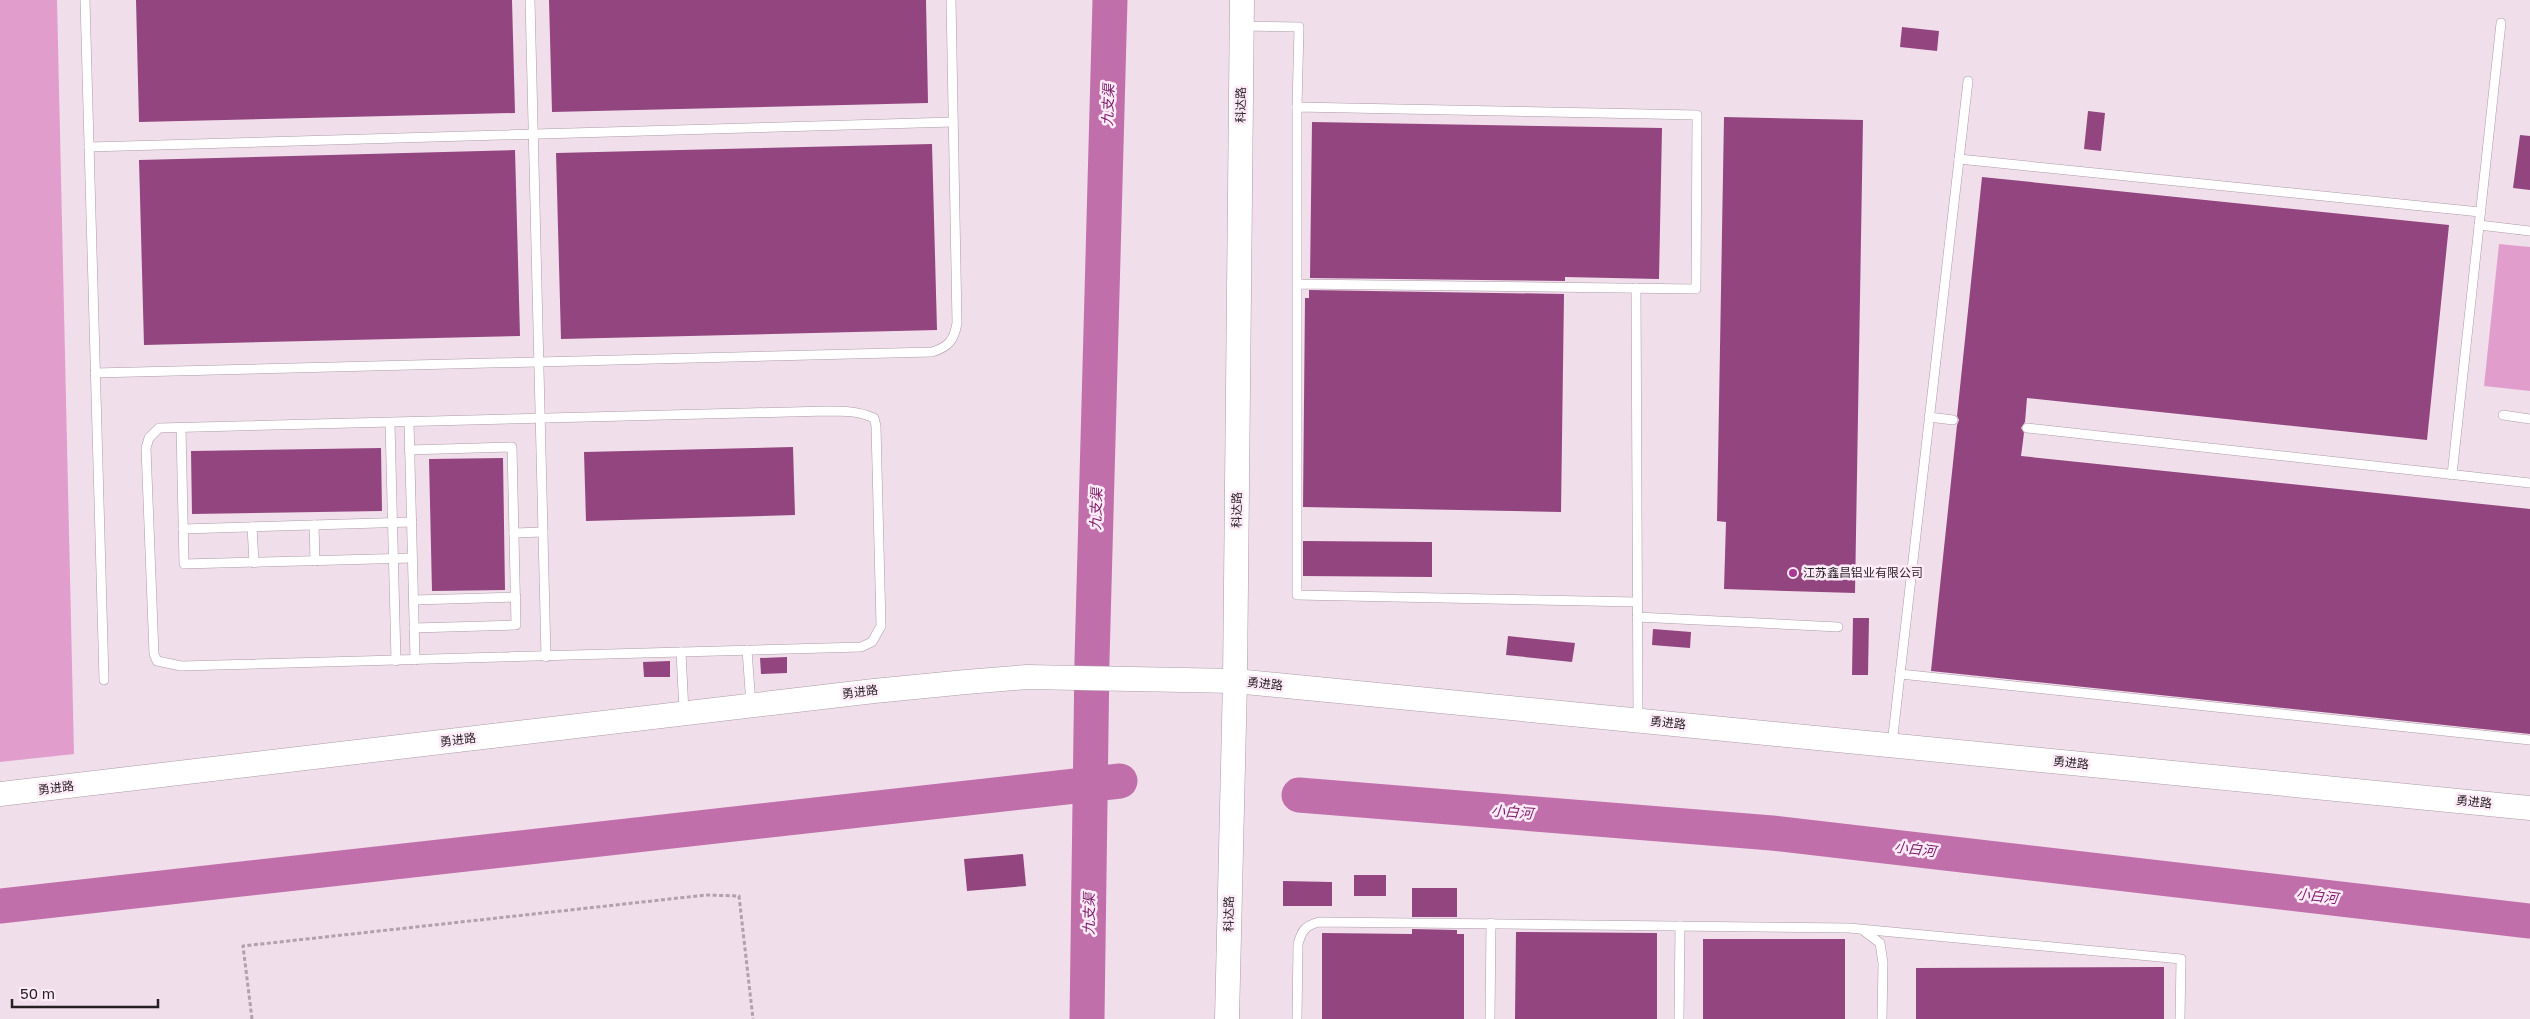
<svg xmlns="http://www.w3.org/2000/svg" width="2530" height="1019" font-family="'Golos Text','Noto Sans SC',sans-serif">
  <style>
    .green { fill: #e19ecd }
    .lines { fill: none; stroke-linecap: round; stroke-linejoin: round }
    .river { stroke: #c16fab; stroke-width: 35 }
    .building { fill: #92457f }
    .service-casing { stroke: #ac9aa6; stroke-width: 10 }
    .tertiary-casing { stroke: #ac9aa6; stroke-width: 25 }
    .path { stroke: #b0a1ab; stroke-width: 3; stroke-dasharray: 4 2.5; stroke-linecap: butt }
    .service { stroke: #fff; stroke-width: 9 }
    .tertiary { stroke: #fff; stroke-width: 24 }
    .poi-dot { fill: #aa3791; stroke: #feebf8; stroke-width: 2 }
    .labels { text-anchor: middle; stroke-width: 5; stroke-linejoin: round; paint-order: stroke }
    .street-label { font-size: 12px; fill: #251f23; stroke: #feebf8 }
    .poi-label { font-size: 12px; fill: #251f23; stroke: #feebf8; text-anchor: start }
    .water-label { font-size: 14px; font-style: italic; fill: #7d1a68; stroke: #feebf8 }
  </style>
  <rect width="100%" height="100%" fill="#f1deeb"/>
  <!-- green -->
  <g class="green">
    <path d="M0 0H57L74 754 0 762Z"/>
    <path d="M2499 244 2530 247V391L2484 386Z"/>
  </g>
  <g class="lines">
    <!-- river -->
    <g class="river">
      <path d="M1299 795 1772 833 2530 921"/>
      <path d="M0 906 1120 781"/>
      <path d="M1087 1019 1092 660 1110 0"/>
    </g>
  </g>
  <!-- building -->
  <g class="building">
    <path d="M136 0H512L515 113 139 122Z"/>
    <path d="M549 0H926L928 103 552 112Z"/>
    <path d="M1902 27 1939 31 1937 51 1900 47Z"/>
    <path d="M2088 111 2105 113 2101 151 2084 149Z"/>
    <path d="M1724 117 1863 120 1855 593 1724 589 1726 522 1717 521Z"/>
    <path d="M1312 122 1662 128 1659 279 1565 277V281L1310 278Z"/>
    <path d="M2520 135 2530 136V190L2513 188Z"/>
    <path d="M932 144 937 330 561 339 556 153Z"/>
    <path d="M515 150 520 336 144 345 139 160Z"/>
    <path d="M1982 177 2449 225 2427 440 2027 398 2025 422 2021 428 2024 433 2021 456 2530 509V734L1931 671 1957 425 1959 420 1957 416Z"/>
    <path d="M1309 290 1564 294 1561 512 1303 507 1305 298H1309Z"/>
    <path d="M793 447 795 515 586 521 584 452Z"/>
    <path d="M381 448 382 511 192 514 191 451Z"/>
    <path d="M503 458 505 590 432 591 429 459Z"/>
    <path d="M1303 541 1432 542V577L1303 576Z"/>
    <path d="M1853 618H1869L1868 675H1852Z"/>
    <path d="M1653 629 1691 632 1690 648 1652 645Z"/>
    <path d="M1508 636 1575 643 1572 662 1506 655Z"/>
    <path d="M787 657V673L761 674 760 658Z"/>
    <path d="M670 661V677H644L643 662Z"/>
    <path d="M1023 854 1026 886 967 891 964 859Z"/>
    <rect x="1354" y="875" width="32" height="21"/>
    <path d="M1283 881 1332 882V906H1283Z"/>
    <rect x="1412" y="888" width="45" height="29"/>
    <path d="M1412 929 1457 930V934H1464V1019H1322V933L1412 934Z"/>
    <path d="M1516 932 1657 933V1019H1515Z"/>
    <rect x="1703" y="939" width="142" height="80"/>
    <path d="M2164 967V1019H1916V968Z"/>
  </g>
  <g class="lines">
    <defs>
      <g id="service">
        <path d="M85 0 104 680"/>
        <path d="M530 0 546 657"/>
        <path d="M1242 26 1299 27 1297 107"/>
        <path d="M89 147 953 122"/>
        <path d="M1959 159 2480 212"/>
        <path d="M2479 225 2530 231"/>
        <path d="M1297 284 1696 289 1697 115 1297 107V595L1637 602"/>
        <path d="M1636 288 1638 720"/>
        <path d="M95 373 932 352C948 347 954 341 957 323L951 0"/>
        <path d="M827 411C844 411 858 411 874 418L876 426 881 626 872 642 861 647 181 666 157 661 154 654 146 448 149 438 159 428Z"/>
        <path d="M2503 415 2530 419"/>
        <path d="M1929 417 1953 420"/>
        <path d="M409 422 415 660"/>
        <path d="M390 423 396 661"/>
        <path d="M181 428 184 564 412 558"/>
        <path d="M2027 428 2530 483"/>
        <path d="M409 450 512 447 516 625 414 628"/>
        <path d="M2452 475 2501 23"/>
        <path d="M314 525 315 561"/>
        <path d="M252 527 254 563"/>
        <path d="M183 529 412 522"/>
        <path d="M514 533 543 532"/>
        <path d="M414 600 516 597"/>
        <path d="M1637 617 1838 627"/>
        <path d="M747 650 751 705"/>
        <path d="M681 652 684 712"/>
        <path d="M1900 674 2530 740"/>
        <path d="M1892 744 1968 81"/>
        <path d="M1864 931 1880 943 1883 963 1882 1019"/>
        <path d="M1297 1019 1298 944C1302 930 1305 926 1319 922L1849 928 2181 959 2180 1019"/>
        <path d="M1490 1019 1491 923"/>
        <path d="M1679 1019 1680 926"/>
      </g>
      <g id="tertiary">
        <path d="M0 794 874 691 966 682 1027 677 1235 681 2530 808"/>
        <path d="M1227 1019 1235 681 1242 0"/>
      </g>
    </defs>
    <!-- service casing -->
    <use href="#service" class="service-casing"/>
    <!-- tertiary casing -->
    <use href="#tertiary" class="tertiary-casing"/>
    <!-- path -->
    <path class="path" d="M252 1019 243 946 706 895 739 896 753 1019"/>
    <!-- service -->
    <use href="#service" class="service"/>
    <!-- tertiary -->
    <use href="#tertiary" class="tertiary"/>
  </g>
  <!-- markers -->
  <circle class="poi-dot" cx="1793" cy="573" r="5"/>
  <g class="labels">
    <!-- street labels -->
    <g class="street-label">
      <text transform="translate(1241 105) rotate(-89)" y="4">科达路</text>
      <text transform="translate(1237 510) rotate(-89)" y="4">科达路</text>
      <text transform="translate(1265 684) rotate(6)" y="4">勇进路</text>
      <text transform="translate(860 692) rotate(-7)" y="4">勇进路</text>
      <text transform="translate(1668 723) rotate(6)" y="4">勇进路</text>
      <text transform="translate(458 740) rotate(-7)" y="4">勇进路</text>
      <text transform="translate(2071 763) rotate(6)" y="4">勇进路</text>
      <text transform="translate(56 788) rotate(-7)" y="4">勇进路</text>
      <text transform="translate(2474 802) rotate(6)" y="4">勇进路</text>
      <text transform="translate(1229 914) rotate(-89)" y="4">科达路</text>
    </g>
    <!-- poi labels -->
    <g class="poi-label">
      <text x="1803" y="577">江苏鑫昌铝业有限公司</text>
    </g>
    <!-- water labels -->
    <g class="water-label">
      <text transform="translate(1108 105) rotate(-88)" y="5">九支渠</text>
      <text transform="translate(1096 509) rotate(-88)" y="5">九支渠</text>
      <text transform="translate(1512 812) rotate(5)" y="5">小白河</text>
      <text transform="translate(1915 849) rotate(7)" y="5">小白河</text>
      <text transform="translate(2317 896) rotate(7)" y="5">小白河</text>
      <text transform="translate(1089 914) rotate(-89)" y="5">九支渠</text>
    </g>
  </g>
  <!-- scale -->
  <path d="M12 999v8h146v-8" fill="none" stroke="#251f23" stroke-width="2.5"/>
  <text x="20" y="999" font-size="15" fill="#251f23" stroke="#feebf8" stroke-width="4" paint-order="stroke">50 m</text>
</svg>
